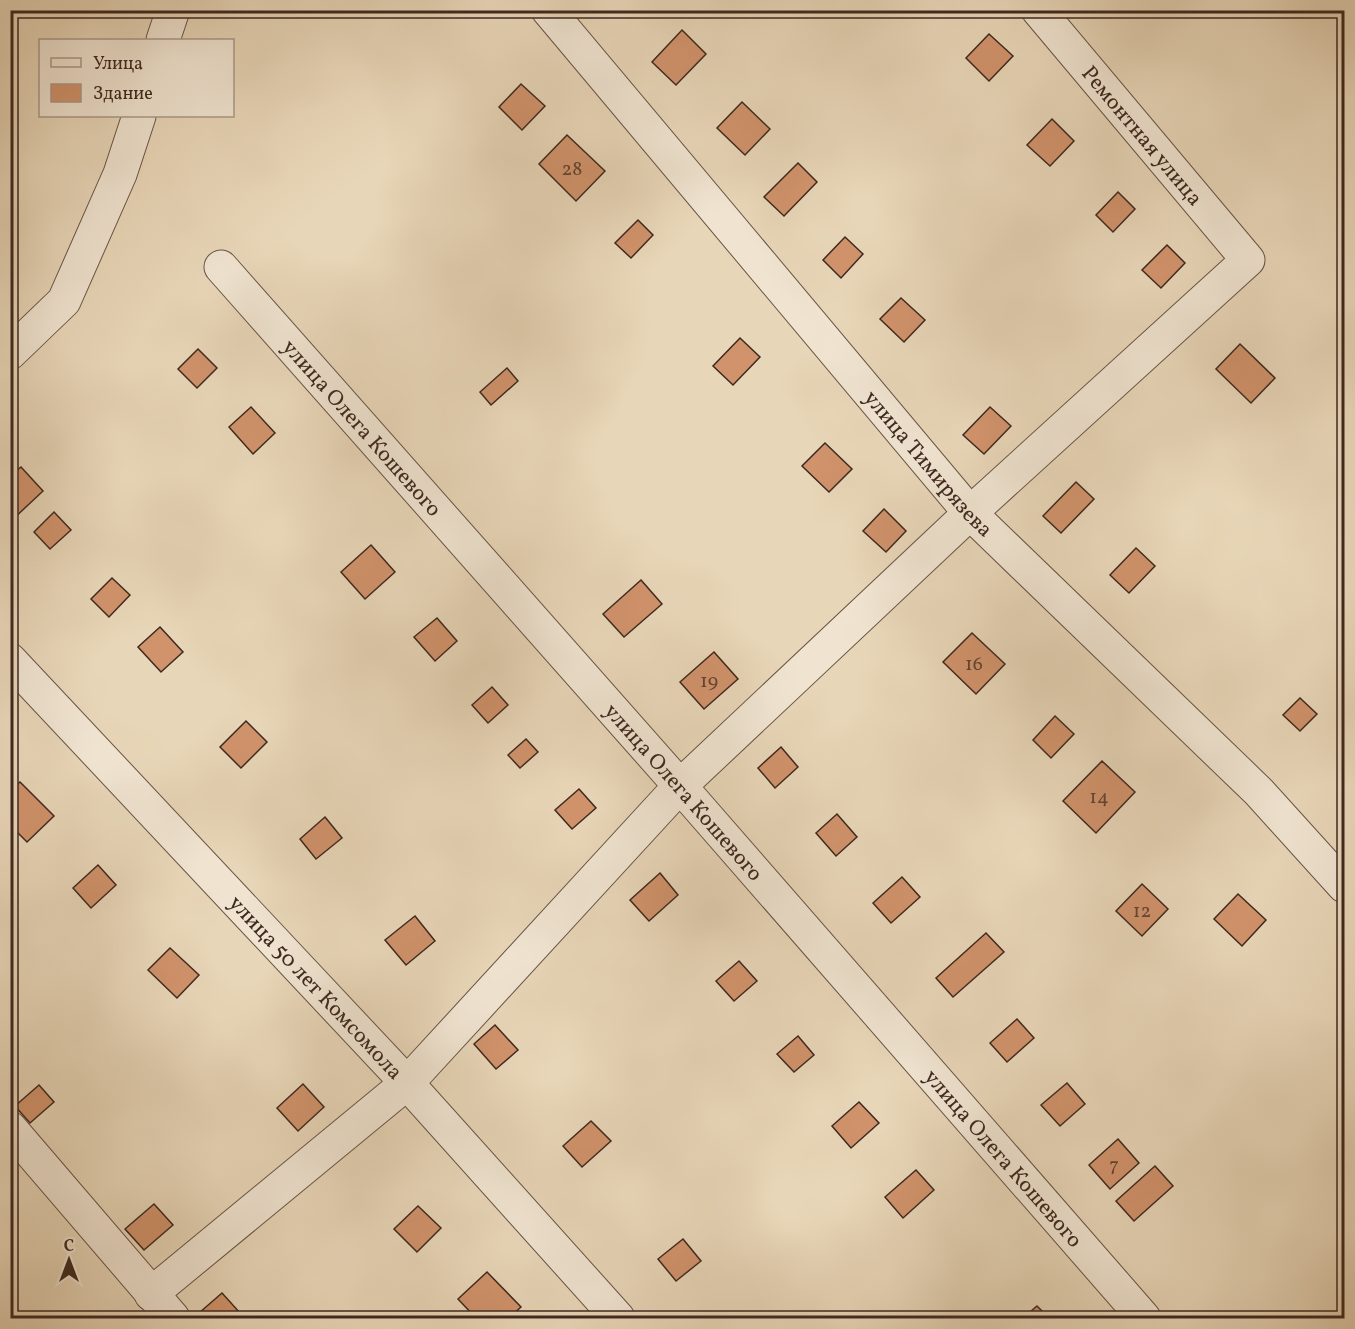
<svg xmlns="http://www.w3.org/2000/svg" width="1355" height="1329" font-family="Vollkorn,serif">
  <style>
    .building { fill: #d1936c; stroke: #3e2920; stroke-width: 1.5 }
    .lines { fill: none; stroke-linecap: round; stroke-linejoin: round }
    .minor-casing { stroke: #685446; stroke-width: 35 }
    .minor { stroke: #f0e4d1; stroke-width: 33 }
    .labels { text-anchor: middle; stroke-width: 5; stroke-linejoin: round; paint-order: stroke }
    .number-label { font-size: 20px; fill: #634433 }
    .street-label { font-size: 22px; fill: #3e2920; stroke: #f0e4d1 }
  </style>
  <rect width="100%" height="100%" fill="#e8d6b8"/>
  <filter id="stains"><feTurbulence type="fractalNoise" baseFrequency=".00333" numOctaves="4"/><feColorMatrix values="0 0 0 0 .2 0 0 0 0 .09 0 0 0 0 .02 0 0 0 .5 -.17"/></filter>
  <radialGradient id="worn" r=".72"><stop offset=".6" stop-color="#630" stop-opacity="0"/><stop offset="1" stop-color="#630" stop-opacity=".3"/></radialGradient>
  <g class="building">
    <path d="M915 10H929L922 17Z"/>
    <path d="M682 30 706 54 676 85 652 62Z"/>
    <path d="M989 34 1013 56 989 81 966 58Z"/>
    <path d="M521 84 545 106 522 130 499 107Z"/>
    <path d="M742 102 770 129 745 155 717 128Z"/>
    <path d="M1052 119 1074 141 1050 166 1027 145Z"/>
    <path d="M567 135 605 171 576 201 539 164Z"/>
    <path d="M798 163 817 182 784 216 764 197Z"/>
    <path d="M1118 192 1135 209 1113 232 1096 215Z"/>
    <path d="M638 220 653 235 631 258 615 243Z"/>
    <path d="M845 237 863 254 841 278 823 260Z"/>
    <path d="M1167 245 1185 263 1161 288 1142 270Z"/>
    <path d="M901 298 925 320 904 342 880 319Z"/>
    <path d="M740 338 760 357 733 385 713 366Z"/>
    <path d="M1240 344 1275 378 1251 403 1216 369Z"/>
    <path d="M198 349 217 368 197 388 178 369Z"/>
    <path d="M507 368 518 381 491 405 480 392Z"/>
    <path d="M251 407 275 433 253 454 229 427Z"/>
    <path d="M990 407 1011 426 984 454 963 435Z"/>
    <path d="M825 443 852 469 829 492 802 466Z"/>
    <path d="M21 467 43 491 11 521 10 476Z"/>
    <path d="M1076 482 1094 499 1061 533 1043 516Z"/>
    <path d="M884 509 906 531 886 552 863 531Z"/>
    <path d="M54 512 71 530 50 549 34 532Z"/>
    <path d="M371 545 395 572 365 599 341 572Z"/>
    <path d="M1136 548 1155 566 1129 593 1110 575Z"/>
    <path d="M112 578 130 595 109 617 91 599Z"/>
    <path d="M641 580 662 604 624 637 603 614Z"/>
    <path d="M437 618 457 641 435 661 414 637Z"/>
    <path d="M160 627 183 652 161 672 138 647Z"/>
    <path d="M972 633 1005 664 976 694 943 662Z"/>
    <path d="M714 652 738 679 704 709 680 682Z"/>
    <path d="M492 687 508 705 488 723 472 705Z"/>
    <path d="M1300 698 1317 714 1300 731 1283 715Z"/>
    <path d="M1055 716 1074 734 1051 758 1033 740Z"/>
    <path d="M246 721 267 742 241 768 220 747Z"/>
    <path d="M526 739 538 752 520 768 508 755Z"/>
    <path d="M781 747 798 767 775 788 758 768Z"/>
    <path d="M1102 761 1135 792 1096 833 1063 801Z"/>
    <path d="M20 782 54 816 27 842 10 825V791Z"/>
    <path d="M579 789 596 808 572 829 555 810Z"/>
    <path d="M837 814 857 837 836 856 816 833Z"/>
    <path d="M325 817 342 838 316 859 300 839Z"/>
    <path d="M98 865 116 885 91 908 73 888Z"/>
    <path d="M660 873 678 895 649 921 630 900Z"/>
    <path d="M902 877 920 897 891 923 873 903Z"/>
    <path d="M1142 884 1168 909 1142 936 1116 911Z"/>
    <path d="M1238 894 1266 920 1242 946 1214 919Z"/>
    <path d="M415 916 435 941 406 965 385 940Z"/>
    <path d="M986 933 1004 952 953 997 936 978Z"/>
    <path d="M170 948 199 975 177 998 148 970Z"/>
    <path d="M739 961 757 981 734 1001 716 981Z"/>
    <path d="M1017 1019 1034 1038 1007 1062 990 1043Z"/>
    <path d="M495 1025 518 1050 496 1069 474 1044Z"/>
    <path d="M798 1036 814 1055 794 1072 777 1054Z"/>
    <path d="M1067 1083 1085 1104 1060 1126 1041 1105Z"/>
    <path d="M303 1084 324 1107 298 1131 277 1108Z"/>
    <path d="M39 1085 54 1102 30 1123 15 1106Z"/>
    <path d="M859 1102 879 1123 851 1148 832 1126Z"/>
    <path d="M591 1121 611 1141 582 1167 563 1146Z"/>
    <path d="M1118 1139 1139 1163 1110 1189 1089 1165Z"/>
    <path d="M1155 1166 1173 1186 1134 1221 1116 1201Z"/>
    <path d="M916 1170 934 1190 903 1218 885 1197Z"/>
    <path d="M154 1204 173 1225 144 1250 125 1229Z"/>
    <path d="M418 1206 441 1228 417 1252 394 1229Z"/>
    <path d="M683 1239 701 1261 676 1281 658 1259Z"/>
    <path d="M487 1272 521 1307 509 1318H476L458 1299Z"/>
    <path d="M222 1293 241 1314 235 1318H204L199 1313Z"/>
    <path d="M1037 1306 1049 1318H1023Z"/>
  </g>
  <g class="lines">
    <defs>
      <g id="minor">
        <path id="s1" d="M548 10 970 513 1259 792 1344 886"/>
        <path d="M163 40 173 10"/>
        <path id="s2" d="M221 267 680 786 1144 1318"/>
        <path d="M10 353 64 301 120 174 139 116"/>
        <path id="s3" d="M10 660 407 1083 618 1318"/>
        <path d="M10 1128 173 1318"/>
        <path d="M151 1294 407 1083 680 786 970 513 1248 260 1038 10"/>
      </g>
    </defs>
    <use href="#minor" class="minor-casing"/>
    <use href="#minor" class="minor"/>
  </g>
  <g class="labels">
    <g class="number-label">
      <text x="572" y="175">28</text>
      <text x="974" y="670">16</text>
      <text x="709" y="687">19</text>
      <text x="1099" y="803">14</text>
      <text x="1142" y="917">12</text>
      <text x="1114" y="1171">7</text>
    </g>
    <g class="street-label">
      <text transform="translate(1143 135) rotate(50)" y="8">Ремонтная улица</text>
      <text dy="8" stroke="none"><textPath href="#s2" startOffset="214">улица Олега Кошевого</textPath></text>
      <text dy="8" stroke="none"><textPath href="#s1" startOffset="592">улица Тимирязева</textPath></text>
      <text dy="8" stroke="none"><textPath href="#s2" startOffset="700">улица Олега Кошевого</textPath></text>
      <text dy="8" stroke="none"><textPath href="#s3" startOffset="448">улица 50 лет Комсомола</textPath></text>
      <text dy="8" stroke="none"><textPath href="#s2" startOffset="1186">улица Олега Кошевого</textPath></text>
    </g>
  </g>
  <rect width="1355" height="1329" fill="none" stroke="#e8d6b8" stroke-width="36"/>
  <rect x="12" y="12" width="1331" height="1305" fill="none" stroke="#3e2920" stroke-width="3"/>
  <rect x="18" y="18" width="1319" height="1293" fill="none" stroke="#3e2920" stroke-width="1.5"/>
  <rect x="39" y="39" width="195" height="78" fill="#f0e4d1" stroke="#a9998a" stroke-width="1.5"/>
  <rect x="51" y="58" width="30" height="9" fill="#f0e4d1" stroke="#a9998a" stroke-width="1.5"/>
  <text x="93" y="69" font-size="18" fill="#3e2920">Улица</text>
  <rect x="51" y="84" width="30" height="18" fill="#d1936c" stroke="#a9998a" stroke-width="1.5"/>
  <text x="93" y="99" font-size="18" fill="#3e2920">Здание</text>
  <g transform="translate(69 1260)" stroke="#f0e4d1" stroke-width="4.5" paint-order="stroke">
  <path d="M0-4.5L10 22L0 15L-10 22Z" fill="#3e2920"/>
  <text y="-9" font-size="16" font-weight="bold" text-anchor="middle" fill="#3e2920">С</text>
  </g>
  <rect width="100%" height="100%" filter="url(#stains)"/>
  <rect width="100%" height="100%" fill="url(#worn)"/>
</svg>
